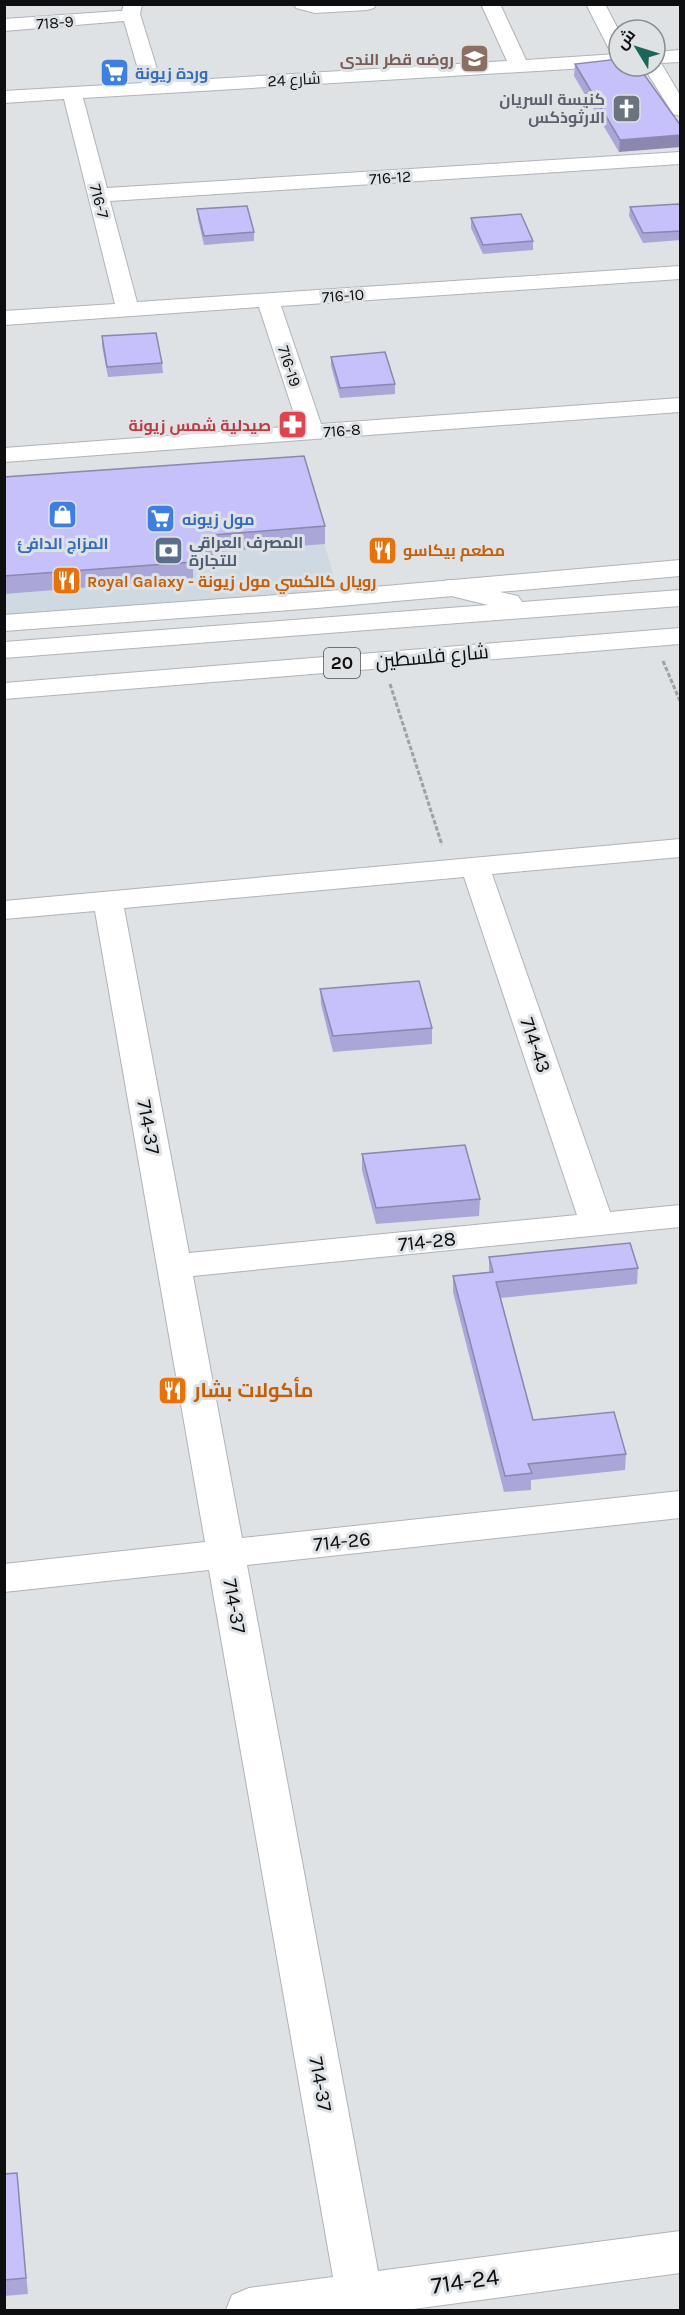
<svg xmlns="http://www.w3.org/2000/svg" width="685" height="2315" font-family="Karla,Cairo,sans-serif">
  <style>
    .built { fill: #cfd9e2 }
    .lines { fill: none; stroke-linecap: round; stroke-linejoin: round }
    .minor-casing { stroke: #b0b3b7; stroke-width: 2 }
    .tertiary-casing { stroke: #b0b3b7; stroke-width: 2 }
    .primary-casing { stroke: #b0b3b7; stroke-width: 2 }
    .path { stroke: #9ea2a4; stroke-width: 3; stroke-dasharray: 4.5 2; stroke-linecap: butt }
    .minor { fill: #fff; fill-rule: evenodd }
    .tertiary { fill: #fff; fill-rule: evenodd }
    .primary { fill: #fff; fill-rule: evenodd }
    .wall { fill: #aaa6d7 }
    .shaded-wall { fill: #8b87af }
    .building { fill: #c6c1fa; stroke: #8b87af; stroke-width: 1.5 }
    .labels { text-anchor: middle; stroke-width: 6; stroke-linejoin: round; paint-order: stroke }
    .far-street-label { font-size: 16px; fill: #0d0e0f; stroke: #dee2e5 }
    .far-education-label { font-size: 16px; font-weight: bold; fill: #785e54; stroke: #dee2e5; text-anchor: end }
    .far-shop-label { font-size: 16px; font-weight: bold; fill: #366cbe; stroke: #dee2e5; text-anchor: start }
    .far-worship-label { font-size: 16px; font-weight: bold; fill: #5b616d; stroke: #dee2e5; text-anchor: end }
    .far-health-label { font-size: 16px; font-weight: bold; fill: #be3a42; stroke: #dee2e5; text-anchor: end }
    .far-service-label { font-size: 16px; font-weight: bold; fill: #4e5e75; stroke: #dee2e5; text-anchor: start }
    .far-food-label { font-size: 16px; font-weight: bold; fill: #c56008; stroke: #dee2e5; text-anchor: start }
    .shield { fill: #dee2e5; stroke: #4c4e4f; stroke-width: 1.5 }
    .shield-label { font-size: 18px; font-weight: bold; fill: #0d0e0f }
    .street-label { font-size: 20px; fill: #0d0e0f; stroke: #dee2e5 }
    .food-label { font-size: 20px; font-weight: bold; fill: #c56008; stroke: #dee2e5; text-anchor: start }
    .near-street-label { font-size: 24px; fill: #0d0e0f; stroke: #dee2e5 }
  </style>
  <rect width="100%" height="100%" fill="#dee2e5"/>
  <path class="built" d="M304 473 338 591 5 615V495Z"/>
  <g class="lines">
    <defs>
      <g id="minor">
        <path d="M124 4H142L140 14 161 82 507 61 481 4H500L526 60 617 54 609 49 586 4H605L619 31V66L83 98 107 188 680 152V164L110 201 137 302 680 266V279L281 306 321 424 680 398V412L4 462V448L298 426 259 307 4 325V311L115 304 64 99 4 103V91L142 83 124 21 4 31V19L119 11H122Z"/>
        <path d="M294 4H376L374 8 367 10 315 13 296 8Z"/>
        <path d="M680 50V62L661 63 680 95V116L673 114 643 66H655V52Z"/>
        <path d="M680 839V857L492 874 610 1212 680 1205V1227L193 1276 242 1538 680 1491V1518L247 1565 378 2271 680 2231V2273L406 2310H226L232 2295 249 2288 333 2277 209 1570 4 1592V1564L205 1542 95 911 4 919V901ZM464 877 577 1215 189 1253 124 908Z"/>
      </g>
      <path id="tertiary" d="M680 560V576L317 608 4 631V615L317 592Z"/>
      <g id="primary">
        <path d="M448 580 518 596 522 602 680 590V606L4 658V642L488 605 439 593 435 588 439 583Z"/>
        <path d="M680 628V644L4 699V683Z"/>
      </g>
    </defs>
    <use href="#minor" class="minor-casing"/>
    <use href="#tertiary" class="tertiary-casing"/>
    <use href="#primary" class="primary-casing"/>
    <g class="path">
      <path d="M663 661 680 701"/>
      <path d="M390 684 442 845"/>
    </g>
    <use href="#minor" class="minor"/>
    <use href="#tertiary" class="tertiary"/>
    <use href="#primary" class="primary"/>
  </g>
  <g class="wall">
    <path d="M575 64 638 66 619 152 574 76Z"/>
    <path d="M630 207H681V240L643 243 629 216Z"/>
    <path d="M197 209 254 232V241L204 245 198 219Z"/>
    <path d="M471 218 533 241V250L483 254 471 228Z"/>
    <path d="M102 336 162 363 163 373 108 377 102 346Z"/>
    <path d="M331 357 395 384V394L340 398 331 366Z"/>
    <path d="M4 477 325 526V544L216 552 217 565 193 567V579L4 594Z"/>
    <path d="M320 989 432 1028V1044L333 1052 321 1004Z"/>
    <path d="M362 1154 480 1199 479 1216 376 1224 362 1170Z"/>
    <path d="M489 1257 638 1268 637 1284 501 1298 533 1420 626 1454 625 1470 531 1480V1490L504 1492 453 1292V1276L489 1272Z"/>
    <path d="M4 2174 18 2189 28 2294 4 2296Z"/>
  </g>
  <path class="shaded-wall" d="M681 135V147L619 152 620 140Z"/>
  <g class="building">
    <path d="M619 59V66H638L681 126V135L620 140 575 64Z"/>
    <path d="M678 204 681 207V231L643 233 630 207Z"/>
    <path d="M247 206 254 232 204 236 197 209Z"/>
    <path d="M521 214 533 241 483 245 471 218Z"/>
    <path d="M156 333 162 363 107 367 102 336Z"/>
    <path d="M385 352 395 384 340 388 331 357Z"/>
    <path d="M304 456 325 526 213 535 216 548 190 550 193 562 4 576V477Z"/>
    <path d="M419 981 432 1028 333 1036 320 989Z"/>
    <path d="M465 1145 480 1199 376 1208 362 1154Z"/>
    <path d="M630 1243 638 1268 496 1282 533 1420 614 1412 626 1454 528 1464 532 1473 505 1476 453 1276 493 1272 489 1257Z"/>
    <path d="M17 2173 26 2278 4 2280V2174Z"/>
  </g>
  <defs>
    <symbol id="school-square" viewBox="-11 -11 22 22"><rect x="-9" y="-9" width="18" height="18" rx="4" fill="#8d6e63" stroke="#dee2e5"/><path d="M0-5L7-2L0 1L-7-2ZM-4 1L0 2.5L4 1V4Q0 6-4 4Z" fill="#fff"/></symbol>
    <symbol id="supermarket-square" viewBox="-11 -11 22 22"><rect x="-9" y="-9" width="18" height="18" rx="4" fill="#3f7fe0" stroke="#dee2e5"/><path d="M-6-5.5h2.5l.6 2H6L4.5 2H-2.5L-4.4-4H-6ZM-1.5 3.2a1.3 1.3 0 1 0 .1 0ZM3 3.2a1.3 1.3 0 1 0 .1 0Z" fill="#fff"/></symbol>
    <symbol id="church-square" viewBox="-11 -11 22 22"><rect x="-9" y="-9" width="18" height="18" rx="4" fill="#6b7280" stroke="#dee2e5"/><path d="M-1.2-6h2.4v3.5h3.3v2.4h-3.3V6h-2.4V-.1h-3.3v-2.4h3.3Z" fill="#fff"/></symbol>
    <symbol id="pharmacy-square" viewBox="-11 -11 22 22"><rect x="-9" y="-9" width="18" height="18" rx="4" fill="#e0444e" stroke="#dee2e5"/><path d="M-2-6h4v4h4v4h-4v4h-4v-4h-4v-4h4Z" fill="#fff"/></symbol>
    <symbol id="shop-square" viewBox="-11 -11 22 22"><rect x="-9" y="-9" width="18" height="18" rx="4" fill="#3f7fe0" stroke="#dee2e5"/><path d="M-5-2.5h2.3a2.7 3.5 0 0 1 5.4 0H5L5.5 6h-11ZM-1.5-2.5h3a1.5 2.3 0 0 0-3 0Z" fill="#fff"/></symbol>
    <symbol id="restaurant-square" viewBox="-11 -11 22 22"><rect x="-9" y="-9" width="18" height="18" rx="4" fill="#e8710a" stroke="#dee2e5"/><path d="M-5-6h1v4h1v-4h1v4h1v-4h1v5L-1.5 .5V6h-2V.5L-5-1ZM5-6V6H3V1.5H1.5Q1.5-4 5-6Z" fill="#fff"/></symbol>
    <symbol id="bank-square" viewBox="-11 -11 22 22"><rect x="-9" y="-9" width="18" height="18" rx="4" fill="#5c6f8a" stroke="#dee2e5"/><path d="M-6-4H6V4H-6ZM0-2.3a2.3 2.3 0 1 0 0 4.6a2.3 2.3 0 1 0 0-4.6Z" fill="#fff"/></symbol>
  </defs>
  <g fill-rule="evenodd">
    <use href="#school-square" x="458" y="42" width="33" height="33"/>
    <use href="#supermarket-square" x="98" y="56" width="33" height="33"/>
    <use href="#church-square" x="610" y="92" width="33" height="33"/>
    <use href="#pharmacy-square" x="276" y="408" width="33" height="33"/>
    <use href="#shop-square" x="46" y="498" width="33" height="33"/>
    <use href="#supermarket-square" x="144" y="502" width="33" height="33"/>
    <use href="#restaurant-square" x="366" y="534" width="33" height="33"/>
    <use href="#bank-square" x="152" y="534" width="33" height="33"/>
    <use href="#restaurant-square" x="50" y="564" width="33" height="33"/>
    <use href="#restaurant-square" x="156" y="1374" width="33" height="33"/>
  </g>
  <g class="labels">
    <g class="far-street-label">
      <text transform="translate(55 22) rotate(-4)" y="6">718-9</text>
      <text transform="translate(294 79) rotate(-3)" y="6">شارع 24</text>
      <text transform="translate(390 177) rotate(-4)" y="6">716-12</text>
      <text transform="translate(100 201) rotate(75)" y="6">716-7</text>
      <text transform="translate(343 295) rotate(-4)" y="6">716-10</text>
      <text transform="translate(290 366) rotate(72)" y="6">716-19</text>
      <text transform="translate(342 430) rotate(-4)" y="6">716-8</text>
    </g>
    <g class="far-education-label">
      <text x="454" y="65">روضه قطر الندى</text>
    </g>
    <g class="far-shop-label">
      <text x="135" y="79">وردة زيونة</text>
      <text x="182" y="525">مول زيونه</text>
      <text x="63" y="549" text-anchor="middle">المزاج الدافئ</text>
    </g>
    <g class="far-worship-label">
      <text x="605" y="105">كنيسة السريان<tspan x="605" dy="18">الارثوذكس</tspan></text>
    </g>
    <g class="far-health-label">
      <text x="271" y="431">صيدلية شمس زيونة</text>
    </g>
    <g class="far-service-label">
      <text x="189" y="548">المصرف العراقي<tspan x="189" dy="18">للتجارة</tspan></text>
    </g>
    <g class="far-food-label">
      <text x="403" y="556">مطعم بيكاسو</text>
      <text x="87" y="587">Royal Galaxy - رويال كالكسي مول زيونة</text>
    </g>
    <rect class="shield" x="324" y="648" width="36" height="30" rx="4.5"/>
    <g class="shield-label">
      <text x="342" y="669">20</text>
    </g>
    <g class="street-label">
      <text transform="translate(432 656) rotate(-5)" y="7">شارع فلسطين</text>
      <text transform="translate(536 1045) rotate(71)" y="7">714-43</text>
      <text transform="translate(149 1127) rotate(80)" y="7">714-37</text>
      <text transform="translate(427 1241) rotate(-6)" y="7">714-28</text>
      <text transform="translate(342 1541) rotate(-6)" y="7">714-26</text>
      <text transform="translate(235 1606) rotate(80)" y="7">714-37</text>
      <text transform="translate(321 2084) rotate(80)" y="7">714-37</text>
    </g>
    <g class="food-label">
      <text x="194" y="1397">مأكولات بشار</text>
    </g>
    <g class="near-street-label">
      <text transform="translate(465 2281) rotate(-8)" y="8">714-24</text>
    </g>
  </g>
  <rect width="685" height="2315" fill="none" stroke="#0d0e0f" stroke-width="12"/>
  <g transform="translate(637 48) rotate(308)"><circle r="28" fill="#dee2e5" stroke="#8a8d8f" stroke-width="1.5"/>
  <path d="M0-4.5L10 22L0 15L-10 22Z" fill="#1d6559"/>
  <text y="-9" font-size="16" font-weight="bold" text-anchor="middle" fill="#0d0e0f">ش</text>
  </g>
</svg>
